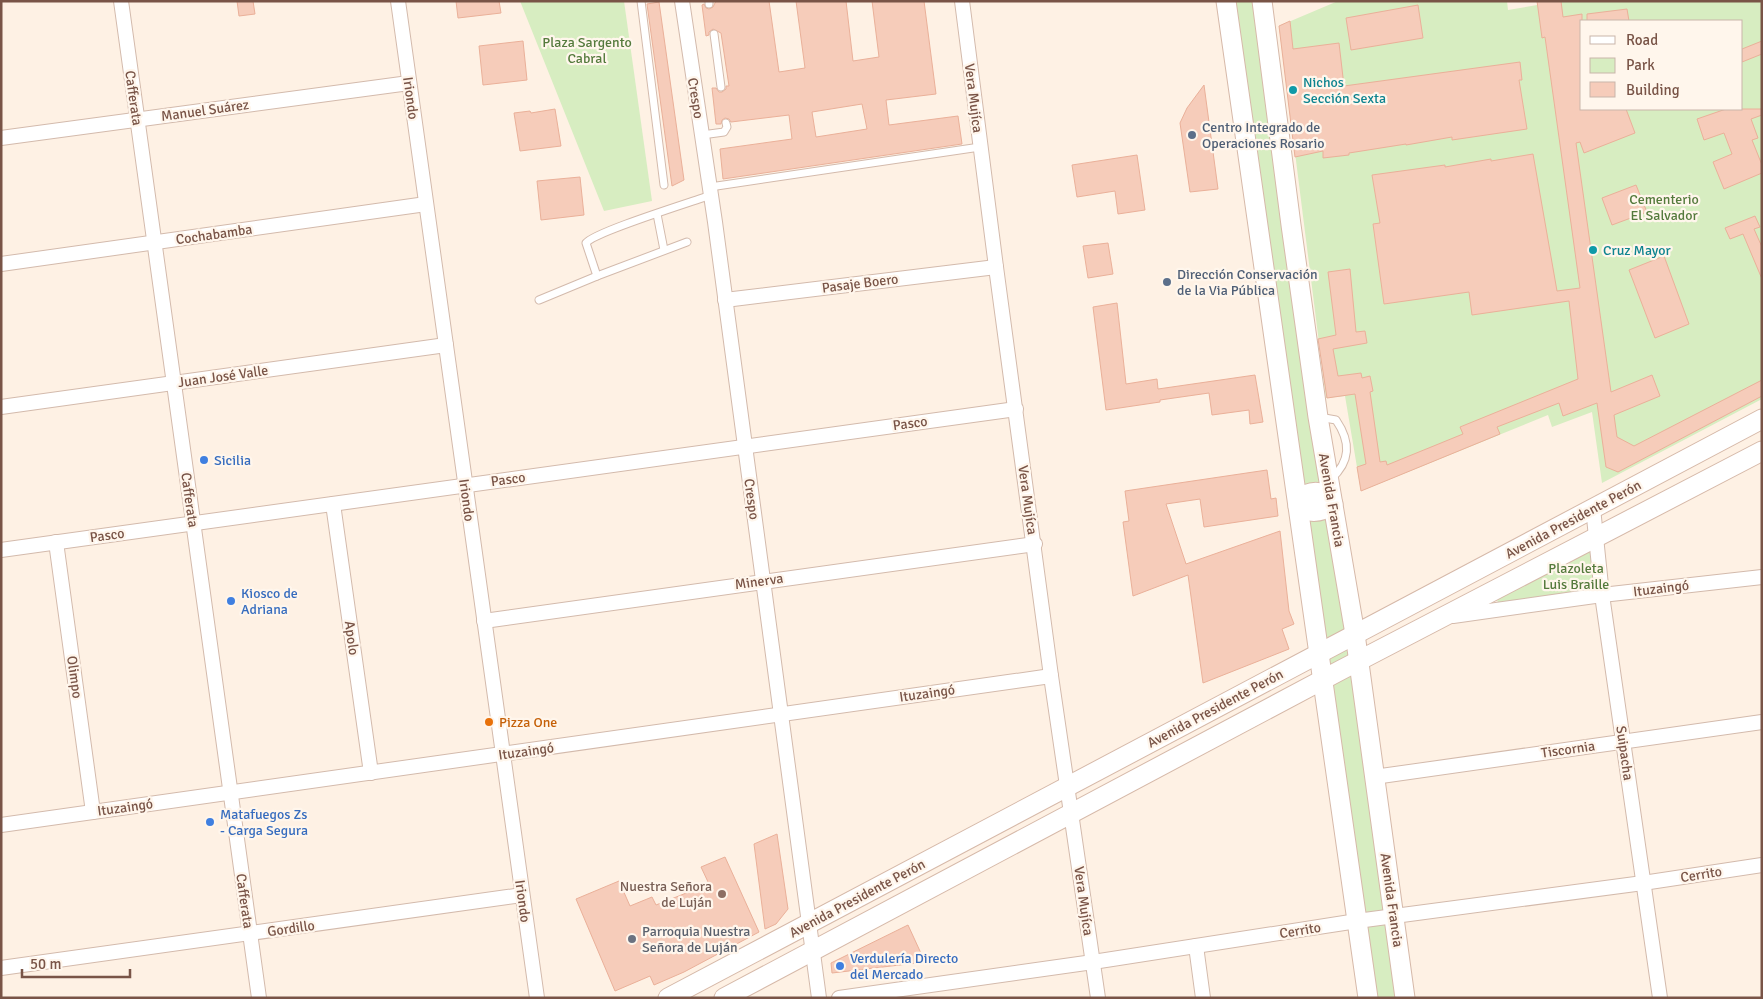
<svg xmlns="http://www.w3.org/2000/svg" width="1763" height="999" font-family="Signika,sans-serif">
  <style>
    .green { fill: #d7edc1; fill-rule: evenodd }
    .building { fill: #f6ccba; stroke: #eab099; fill-rule: evenodd }
    .lines { fill: none; stroke-linecap: round; stroke-linejoin: round }
    .service-casing { stroke: #d3baac; stroke-width: 9 }
    .minor-casing { stroke: #d3baac; stroke-width: 16 }
    .secondary-casing { stroke: #d6b9a9; stroke-width: 21 }
    .service { stroke: #fff; stroke-width: 7 }
    .minor { stroke: #fff; stroke-width: 14 }
    .secondary { stroke: #fff; stroke-width: 19 }
    .culture-dot { fill: #0f9aa8; stroke: #fff6ec; stroke-width: 2 }
    .service-dot { fill: #5c6f8a; stroke: #fff6ec; stroke-width: 2 }
    .shop-dot { fill: #3f7fe0; stroke: #fff6ec; stroke-width: 2 }
    .food-dot { fill: #e8710a; stroke: #fff6ec; stroke-width: 2 }
    .education-dot { fill: #8d6e63; stroke: #fff6ec; stroke-width: 2 }
    .worship-dot { fill: #6b7280; stroke: #fff6ec; stroke-width: 2 }
    .labels { text-anchor: middle; stroke-width: 4.5; stroke-linejoin: round; paint-order: stroke }
    .park-label { font-size: 14px; fill: #547a3c; stroke: #fff6ec }
    .culture-label { font-size: 14px; fill: #0d838f; stroke: #fff6ec; text-anchor: start }
    .street-label { font-size: 14px; fill: #795447; stroke: #fff6ec }
    .service-label { font-size: 14px; fill: #4e5e75; stroke: #fff6ec; text-anchor: start }
    .shop-label { font-size: 14px; fill: #366cbe; stroke: #fff6ec; text-anchor: start }
    .food-label { font-size: 14px; fill: #c56008; stroke: #fff6ec; text-anchor: start }
    .education-label { font-size: 14px; fill: #785e54; stroke: #fff6ec; text-anchor: end }
    .worship-label { font-size: 14px; fill: #5b616d; stroke: #fff6ec; text-anchor: start }
  </style>
  <rect width="100%" height="100%" fill="#fef1e4"/>
  <g class="green">
    <path d="M520 1H624L652 201 604 211Z"/>
    <path d="M1226 1H1262L1405 998H1368Z"/>
    <path d="M1338 1H1507L1508 10 1537 5V1H1762V399L1602 483 1592 412 1552 427 1548 415 1361 491 1345 396 1326 398 1279 26ZM1582 21H1742V109H1582Z"/>
    <path d="M1589 551 1592 553 1596 587 1593 590 1498 603 1497 599 1500 595Z"/>
  </g>
  <g class="building">
    <path d="M237 1H253L255 14 239 16Z"/>
    <path d="M456 1H499L501 13 458 18Z"/>
    <path d="M716 1H769L779 72 805 68 796 1H846L853 61 879 57 872 1H924L936 94 886 100 889 125 958 116 962 144 723 179 720 149 792 139 789 115 731 122 729 119 725 118 722 120 721 124H716L712 88H716L719 92H722L726 89V86H729L721 33 713 29 709 32V35L706 36 702 5 704 4 706 8 709 9 713 7ZM862 104 867 129 816 137 812 112Z"/>
    <path d="M1537 1H1561L1563 17 1582 14V109H1626L1635 133 1584 153 1580 142 1576 143 1611 392 1652 375 1660 396 1614 415 1617 437 1634 446 1762 380V396L1618 472 1606 467 1597 403 1563 416 1559 403 1497 427 1500 434 1361 491 1357 467 1366 464 1355 394 1327 398 1318 339 1336 335 1328 272 1350 269 1356 332 1365 331 1367 343 1333 349 1338 376 1361 373 1362 378 1370 376 1373 391 1370 392 1380 462 1386 461 1387 465 1463 434 1460 427 1578 379 1569 301 1472 315 1469 292 1384 304 1373 224 1380 223 1372 175 1445 165V167L1491 159V161L1533 154 1557 291 1580 288 1545 37 1542 38Z"/>
    <path d="M659 2 684 180 672 186 647 4Z"/>
    <path d="M1418 5 1423 38 1351 50 1346 18Z"/>
    <path d="M1627 9 1629 21H1587V14Z"/>
    <path d="M1290 21 1293 49 1339 43 1344 86 1520 62 1522 80H1519L1527 129 1452 140V137L1406 145V144L1349 153V155L1323 158V151L1295 157 1279 26Z"/>
    <path d="M523 41 527 80 483 85 479 46Z"/>
    <path d="M1762 41V54L1742 62V49Z"/>
    <path d="M1204 85 1218 189 1190 192 1180 123 1187 108Z"/>
    <path d="M555 109 561 146 520 151 514 113 530 111 531 113Z"/>
    <path d="M1726 109H1762V115L1751 119 1758 138 1752 140 1762 165V173L1724 189 1713 162 1732 154 1724 133 1704 140 1697 119Z"/>
    <path d="M1137 155 1145 210 1118 214 1115 191 1077 197 1072 165Z"/>
    <path d="M580 177 584 215 541 220 537 181Z"/>
    <path d="M1636 185 1647 212 1612 225 1602 198Z"/>
    <path d="M1755 216 1760 227 1754 229 1762 247V279L1743 234 1730 239 1725 228Z"/>
    <path d="M1108 243 1113 274 1088 278 1083 246Z"/>
    <path d="M1664 256 1689 324 1655 338 1629 270Z"/>
    <path d="M1117 303 1126 384 1157 379 1158 389 1255 375 1263 422 1250 424 1249 410 1212 415 1209 393 1160 400V402L1106 410 1093 307Z"/>
    <path d="M1267 470 1271 499 1276 498 1278 516 1204 527 1200 499 1166 504 1186 564 1280 531 1289 611 1294 624 1282 629 1289 649 1203 683 1188 575 1133 596 1123 522 1129 521 1125 491Z"/>
    <path d="M777 834 788 909 776 924 765 929 754 844Z"/>
    <path d="M725 857 759 932 684 972 654 985 650 976 615 991 576 899 619 881 630 906 652 897 656 905 709 884 701 867Z"/>
    <path d="M908 925 925 962 832 973 831 963Z"/>
  </g>
  <g class="lines">
    <defs>
      <g id="service">
        <path d="M641 1 664 185"/>
        <path d="M709 1V4"/>
        <path d="M714 34 721 87"/>
        <path d="M702 135 724 132 727 127 726 123"/>
        <path d="M710 187 980 147"/>
        <path d="M657 214 664 250"/>
        <path d="M687 242 597 276 586 243C594 232 692 202 711 195"/>
        <path d="M539 300 597 276"/>
        <path d="M1319 417 1336 420C1351 442 1351 461 1331 479"/>
      </g>
      <g id="minor">
        <path d="M121 1 259 998"/>
        <path d="M398 1 537 998"/>
        <path d="M682 1 715 222 819 998"/>
        <path d="M962 1 996 267 1051 676 1098 998"/>
        <path d="M1 138 409 83"/>
        <path d="M1 264 426 204"/>
        <path d="M725 300 996 267"/>
        <path d="M1 407 446 345"/>
        <path d="M333 504 371 773"/>
        <path d="M1593 508 1602 595 1660 998"/>
        <path d="M56 542 93 812"/>
        <path d="M1 550 1016 409"/>
        <path d="M1453 616 1602 595 1762 577"/>
        <path d="M484 621 1035 544"/>
        <path d="M1374 777 1762 722"/>
        <path d="M1 825 1051 676"/>
        <path d="M1196 946 1203 998"/>
        <path d="M1 968 522 895"/>
        <path d="M839 998 1093 962 1357 921 1643 883 1762 865"/>
      </g>
      <g id="secondary">
        <path d="M1226 1 1368 998"/>
        <path d="M1262 1 1291 225 1318 417 1355 634 1405 998"/>
        <path d="M1298 500C1308 491 1319 490 1331 497"/>
        <path d="M1298 506C1310 514 1321 513 1333 504"/>
        <path d="M668 998 1762 419"/>
        <path d="M724 998 1341 670 1762 451"/>
      </g>
    </defs>
    <use href="#service" class="service-casing"/>
    <use href="#minor" class="minor-casing"/>
    <use href="#secondary" class="secondary-casing"/>
    <use href="#service" class="service"/>
    <use href="#minor" class="minor"/>
    <use href="#secondary" class="secondary"/>
  </g>
  <g class="culture-dot">
    <circle cx="1293" cy="90" r="5"/>
    <circle cx="1593" cy="250" r="5"/>
  </g>
  <g class="service-dot">
    <circle cx="1192" cy="135" r="5"/>
    <circle cx="1167" cy="282" r="5"/>
  </g>
  <g class="shop-dot">
    <circle cx="204" cy="460" r="5"/>
    <circle cx="231" cy="601" r="5"/>
    <circle cx="210" cy="822" r="5"/>
    <circle cx="840" cy="966" r="5"/>
  </g>
  <circle class="food-dot" cx="489" cy="722" r="5"/>
  <circle class="education-dot" cx="722" cy="894" r="5"/>
  <circle class="worship-dot" cx="632" cy="939" r="5"/>
  <g class="labels">
    <g class="park-label">
      <text x="587" y="47">Plaza Sargento<tspan x="587" dy="16">Cabral</tspan></text>
      <text x="1664" y="204">Cementerio<tspan x="1664" dy="16">El Salvador</tspan></text>
      <text x="1576" y="573">Plazoleta<tspan x="1576" dy="16">Luis Braille</tspan></text>
    </g>
    <g class="culture-label">
      <text x="1303" y="87">Nichos<tspan x="1303" dy="16">Sección Sexta</tspan></text>
      <text x="1603" y="255">Cruz Mayor</text>
    </g>
    <g class="street-label">
      <text transform="translate(134 98) rotate(82)" y="5">Cafferata</text>
      <text transform="translate(411 98) rotate(82)" y="5">Iriondo</text>
      <text transform="translate(696 98) rotate(81)" y="5">Crespo</text>
      <text transform="translate(974 98) rotate(83)" y="5">Vera Mujíca</text>
      <text transform="translate(205 110) rotate(-8)" y="5">Manuel Suárez</text>
      <text transform="translate(214 234) rotate(-8)" y="5">Cochabamba</text>
      <text transform="translate(860 283) rotate(-7)" y="5">Pasaje Boero</text>
      <text transform="translate(223 376) rotate(-8)" y="5">Juan José Valle</text>
      <text transform="translate(910 423) rotate(-8)" y="5">Pasco</text>
      <text transform="translate(508 479) rotate(-8)" y="5">Pasco</text>
      <text transform="translate(752 499) rotate(82)" y="5">Crespo</text>
      <text transform="translate(190 500) rotate(82)" y="5">Cafferata</text>
      <text transform="translate(467 500) rotate(82)" y="5">Iriondo</text>
      <text transform="translate(1028 500) rotate(82)" y="5">Vera Mujíca</text>
      <text transform="translate(1332 500) rotate(80)" y="5">Avenida Francia</text>
      <text transform="translate(1573 519) rotate(-28)" y="5">Avenida Presidente Perón</text>
      <text transform="translate(107 535) rotate(-8)" y="5">Pasco</text>
      <text transform="translate(759 581) rotate(-8)" y="5">Minerva</text>
      <text transform="translate(1661 588) rotate(-7)" y="5">Ituzaingó</text>
      <text transform="translate(352 638) rotate(82)" y="5">Apolo</text>
      <text transform="translate(75 677) rotate(82)" y="5">Olimpo</text>
      <text transform="translate(927 693) rotate(-8)" y="5">Ituzaingó</text>
      <text transform="translate(1215 708) rotate(-28)" y="5">Avenida Presidente Perón</text>
      <text transform="translate(1568 749) rotate(-8)" y="5">Tiscornia</text>
      <text transform="translate(526 751) rotate(-8)" y="5">Ituzaingó</text>
      <text transform="translate(1625 753) rotate(82)" y="5">Suipacha</text>
      <text transform="translate(125 807) rotate(-8)" y="5">Ituzaingó</text>
      <text transform="translate(1701 874) rotate(-9)" y="5">Cerrito</text>
      <text transform="translate(857 898) rotate(-28)" y="5">Avenida Presidente Perón</text>
      <text transform="translate(1392 900) rotate(82)" y="5">Avenida Francia</text>
      <text transform="translate(245 901) rotate(82)" y="5">Cafferata</text>
      <text transform="translate(523 901) rotate(82)" y="5">Iriondo</text>
      <text transform="translate(1084 901) rotate(82)" y="5">Vera Mujíca</text>
      <text transform="translate(291 928) rotate(-8)" y="5">Gordillo</text>
      <text transform="translate(1300 930) rotate(-9)" y="5">Cerrito</text>
    </g>
    <g class="service-label">
      <text x="1202" y="132">Centro Integrado de<tspan x="1202" dy="16">Operaciones Rosario</tspan></text>
      <text x="1177" y="279">Dirección Conservación<tspan x="1177" dy="16">de la Via Pública</tspan></text>
    </g>
    <g class="shop-label">
      <text x="214" y="465">Sicilia</text>
      <text x="241" y="598">Kiosco de<tspan x="241" dy="16">Adriana</tspan></text>
      <text x="220" y="819">Matafuegos Zs<tspan x="220" dy="16">- Carga Segura</tspan></text>
      <text x="850" y="963">Verdulería Directo<tspan x="850" dy="16">del Mercado</tspan></text>
    </g>
    <g class="food-label">
      <text x="499" y="727">Pizza One</text>
    </g>
    <g class="education-label">
      <text x="712" y="891">Nuestra Señora<tspan x="712" dy="16">de Luján</tspan></text>
    </g>
    <g class="worship-label">
      <text x="642" y="936">Parroquia Nuestra<tspan x="642" dy="16">Señora de Luján</tspan></text>
    </g>
  </g>
  <rect width="1763" height="999" fill="none" stroke="#795447" stroke-width="5"/>
  <rect x="1580" y="20" width="162" height="90" fill="#fff6ec" stroke="#c9b5aa"/>
  <rect x="1590" y="36" width="25" height="8" fill="#ffffff" stroke="#c9b5aa"/>
  <text x="1626" y="45" font-size="15" fill="#795447">Road</text>
  <rect x="1590" y="58" width="25" height="15" fill="#d7edc1" stroke="#c9b5aa"/>
  <text x="1626" y="70" font-size="15" fill="#795447">Park</text>
  <rect x="1590" y="82" width="25" height="15" fill="#f6ccba" stroke="#c9b5aa"/>
  <text x="1626" y="95" font-size="15" fill="#795447">Building</text>
  <path d="M22 969v8h108v-8" fill="none" stroke="#795447" stroke-width="2.5"/>
  <text x="30" y="969" font-size="15" fill="#795447" stroke="#fff6ec" stroke-width="4" paint-order="stroke">50 m</text>
</svg>
